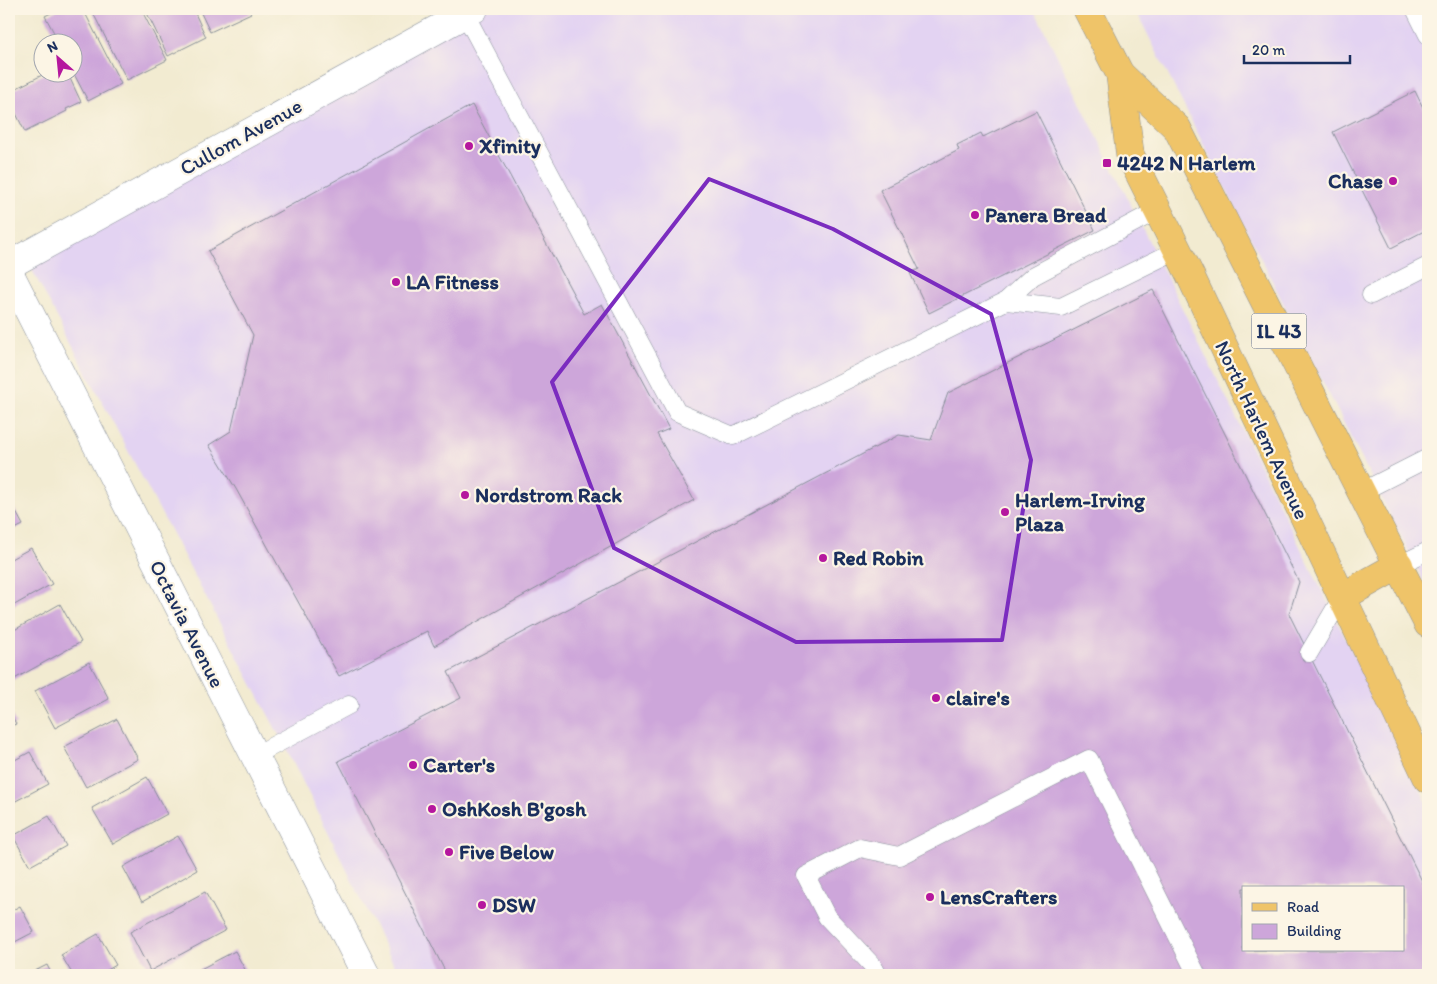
<svg xmlns="http://www.w3.org/2000/svg" width="1437" height="984" font-family="Itim,sans-serif">
  <style>
    .built { fill: #e3d3f2; fill-rule: evenodd }
    .building { fill: #cda6da; fill-rule: evenodd }
    .lines { fill: none; stroke-linecap: round; stroke-linejoin: round }
    .lane-casing { stroke: #868d98; stroke-width: 19 }
    .street-casing { stroke: #868d98; stroke-width: 29 }
    .primary-casing { stroke: #868d98; stroke-width: 29 }
    .lane { stroke: #fff; stroke-width: 18 }
    .street { stroke: #fff; stroke-width: 28 }
    .primary { stroke: #efc469; stroke-width: 28 }
    .marked { fill: none; stroke: #7b2cbf; stroke-width: 4; stroke-linejoin: round }
    .poi-dot { fill: #b5179e; stroke: #fcf5e5; stroke-width: 2 }
    .labels { text-anchor: middle; stroke-width: 4.5; stroke-linejoin: round; paint-order: stroke }
    .shield { fill: #fcf5e5; stroke: #5e6a86; stroke-width: 1 }
    .shield-label { font-size: 20px; font-weight: bold; fill: #1b2f5e }
    .street-label { font-size: 21px; fill: #1b2f5e; stroke: #fcf5e5 }
    .poi-label { font-size: 21px; font-weight: bold; fill: #1b2f5e; stroke: #fcf5e5; text-anchor: start }
  </style>
  <rect width="100%" height="100%" fill="#fcf5e5"/>
  <filter id="ink" filterUnits="userSpaceOnUse"><feTurbulence type="fractalNoise" baseFrequency=".02" numOctaves="2"/><feDisplacementMap in="SourceGraphic" scale="10" xChannelSelector="R" yChannelSelector="G"/><feConvolveMatrix kernelMatrix="1 2 1 2 8 2 1 2 1" color-interpolation-filters="sRGB"/></filter>
  <filter id="wash" filterUnits="userSpaceOnUse"><feTurbulence type="fractalNoise" baseFrequency=".0096" numOctaves="4" result="noise"/><feDisplacementMap in="SourceGraphic" scale="20" xChannelSelector="R" yChannelSelector="G"/><feGaussianBlur stdDeviation="1.12" result="paint"/><feColorMatrix in="noise" values="0 0 0 0 0 0 0 0 0 0 0 0 0 0 0 0 0 1.4 0 .05"/><feComposite in="paint" operator="in"/></filter>
  <g filter="url(#wash)">
    <rect width="100%" height="100%" fill="#f2ebd1"/>
    <g class="built">
      <path d="M460 9H1034L1428 805V975H399L288 752 22 251ZM1243 888H1403V950H1243Z"/>
      <path d="M1135 9H1428V590Z"/>
    </g>
    <g id="blocks">
      <g class="building">
        <path d="M59 9H83L121 84 88 101 72 70V42H59L45 16Z"/>
        <path d="M91 9H141L167 60 127 80Z"/>
        <path d="M145 9H193L206 37 168 56Z"/>
        <path d="M199 9H249L251 13 210 32Z"/>
        <path d="M48 72 49 75 55 72H67L81 102 66 109 67 111 25 132 9 99V92Z"/>
        <path d="M1415 91 1428 118V229L1391 248 1333 132Z"/>
        <path d="M472 105 584 314 602 304 669 429 657 434 694 500 434 646 427 631 339 676 236 489 209 445 231 431 253 335 208 251Z"/>
        <path d="M1036 111 1095 230 929 313 910 273 919 269 880 190 959 150 957 145 981 133 983 137Z"/>
        <path d="M1153 290 1299 582 1289 614 1428 893V975H447L338 761 461 698 448 672 899 435 931 440 948 393ZM1243 888H1403V950H1243Z"/>
        <path d="M9 499 23 525 9 532Z"/>
        <path d="M31 548 52 584 9 608V560Z"/>
        <path d="M60 604 81 642 9 682V633Z"/>
        <path d="M89 662 109 699 55 728 35 691Z"/>
        <path d="M9 710 16 724 9 727Z"/>
        <path d="M117 719 138 759 86 787 64 747Z"/>
        <path d="M30 752 48 784 10 804 9 800V763Z"/>
        <path d="M147 777 167 814 113 844 92 808Z"/>
        <path d="M49 816 66 846 30 866 13 836Z"/>
        <path d="M178 836 197 870 142 902 123 867Z"/>
        <path d="M205 892 226 930 150 971 130 932Z"/>
        <path d="M20 906 34 932 9 945V912Z"/>
        <path d="M98 934 116 965 99 975H73L61 955Z"/>
        <path d="M235 951 248 975H189Z"/>
        <path d="M47 965 52 975H27Z"/>
      </g>
    </g>
  </g>
  <g filter="url(#ink)">
    <use href="#blocks" fill-opacity="0" stroke="#868d98" stroke-width="1"/>
    <g class="lines">
      <defs>
        <g id="lane">
          <path d="M1415 9 1428 35"/>
          <path d="M465 14 677 412 733 436 1006 301 1033 276 1158 210"/>
          <path d="M1371 295 1428 266"/>
          <path d="M1006 301 1061 307 1177 250"/>
          <path d="M1361 492 1428 458"/>
          <path d="M1399 565 1428 551"/>
          <path d="M1309 653 1342 597"/>
          <path d="M254 756 349 705"/>
          <path d="M878 975 873 966 827 917 806 876 860 848 899 856 1089 759 1197 975"/>
        </g>
        <g id="street">
          <path d="M9 265 474 9"/>
          <path d="M9 272 366 975"/>
        </g>
        <g id="primary">
          <path d="M1087 9 1120 74 1130 155 1190 275 1428 779"/>
          <path d="M1120 74 1177 128 1428 624"/>
          <path d="M1342 597 1399 565"/>
        </g>
      </defs>
      <use href="#lane" class="lane-casing"/>
      <use href="#street" class="street-casing"/>
      <use href="#primary" class="primary-casing"/>
      <use href="#lane" class="lane"/>
      <use href="#street" class="street"/>
      <use href="#primary" class="primary"/>
    </g>
  </g>
  <path class="marked" d="M709 179 833 229 991 314 1031 460 1002 640 796 642 614 548 552 382Z"/>
  <g class="poi-dot">
    <circle cx="469" cy="146" r="5"/>
    <rect x="1102" y="158" width="10" height="10" rx="2.5"/>
    <circle cx="1393" cy="181" r="5"/>
    <circle cx="975" cy="215" r="5"/>
    <circle cx="396" cy="282" r="5"/>
    <circle cx="465" cy="495" r="5"/>
    <circle cx="1005" cy="512" r="5"/>
    <circle cx="823" cy="558" r="5"/>
    <circle cx="936" cy="698" r="5"/>
    <circle cx="413" cy="765" r="5"/>
    <circle cx="432" cy="809" r="5"/>
    <circle cx="449" cy="852" r="5"/>
    <circle cx="930" cy="897" r="5"/>
    <circle cx="482" cy="905" r="5"/>
  </g>
  <g class="labels">
    <rect class="shield" x="1251.5" y="313.5" width="55" height="35" rx="4"/>
    <g class="shield-label">
      <text x="1279" y="338">IL 43</text>
    </g>
    <g class="street-label">
      <text transform="translate(241 137) rotate(-29)" y="7">Cullom Avenue</text>
      <text transform="translate(1262 430) rotate(65)" y="7">North Harlem Avenue</text>
      <text transform="translate(187 624) rotate(63)" y="7">Octavia Avenue</text>
    </g>
    <g class="poi-label">
      <text x="479" y="153">Xfinity</text>
      <text x="1117" y="170">4242 N Harlem</text>
      <text x="1383" y="188" text-anchor="end">Chase</text>
      <text x="985" y="222">Panera Bread</text>
      <text x="406" y="289">LA Fitness</text>
      <text x="475" y="502">Nordstrom Rack</text>
      <text x="1015" y="507">Harlem-Irving<tspan x="1015" dy="24">Plaza</tspan></text>
      <text x="833" y="565">Red Robin</text>
      <text x="946" y="705">claire's</text>
      <text x="423" y="772">Carter's</text>
      <text x="442" y="816">OshKosh B'gosh</text>
      <text x="459" y="859">Five Below</text>
      <text x="940" y="904">LensCrafters</text>
      <text x="492" y="912">DSW</text>
    </g>
  </g>
  <rect width="1437" height="984" fill="none" stroke="#fcf5e5" stroke-width="30"/>
  <rect x="1242" y="886" width="162" height="65" fill="#fcf5e5" stroke="#a2a6af"/>
  <rect x="1252" y="903" width="25" height="8" fill="#efc469" stroke="#a2a6af"/>
  <text x="1287" y="912" font-size="15" fill="#1b2f5e">Road</text>
  <rect x="1252" y="924" width="25" height="15" fill="#cda6da" stroke="#a2a6af"/>
  <text x="1287" y="936" font-size="15" fill="#1b2f5e">Building</text>
  <g transform="translate(58 58) rotate(333)"><circle r="24" fill="#fcf5e5" stroke="#a2a6af"/>
  <path d="M0-4L9 19L0 12L-9 19Z" fill="#b5179e"/>
  <text y="-8" font-size="14" font-weight="bold" text-anchor="middle" fill="#1b2f5e">N</text>
  </g>
  <path d="M1244 55v8h106v-8" fill="none" stroke="#1b2f5e" stroke-width="2.5"/>
  <text x="1252" y="55" font-size="15" fill="#1b2f5e" stroke="#fcf5e5" stroke-width="4" paint-order="stroke">20 m</text>
</svg>
